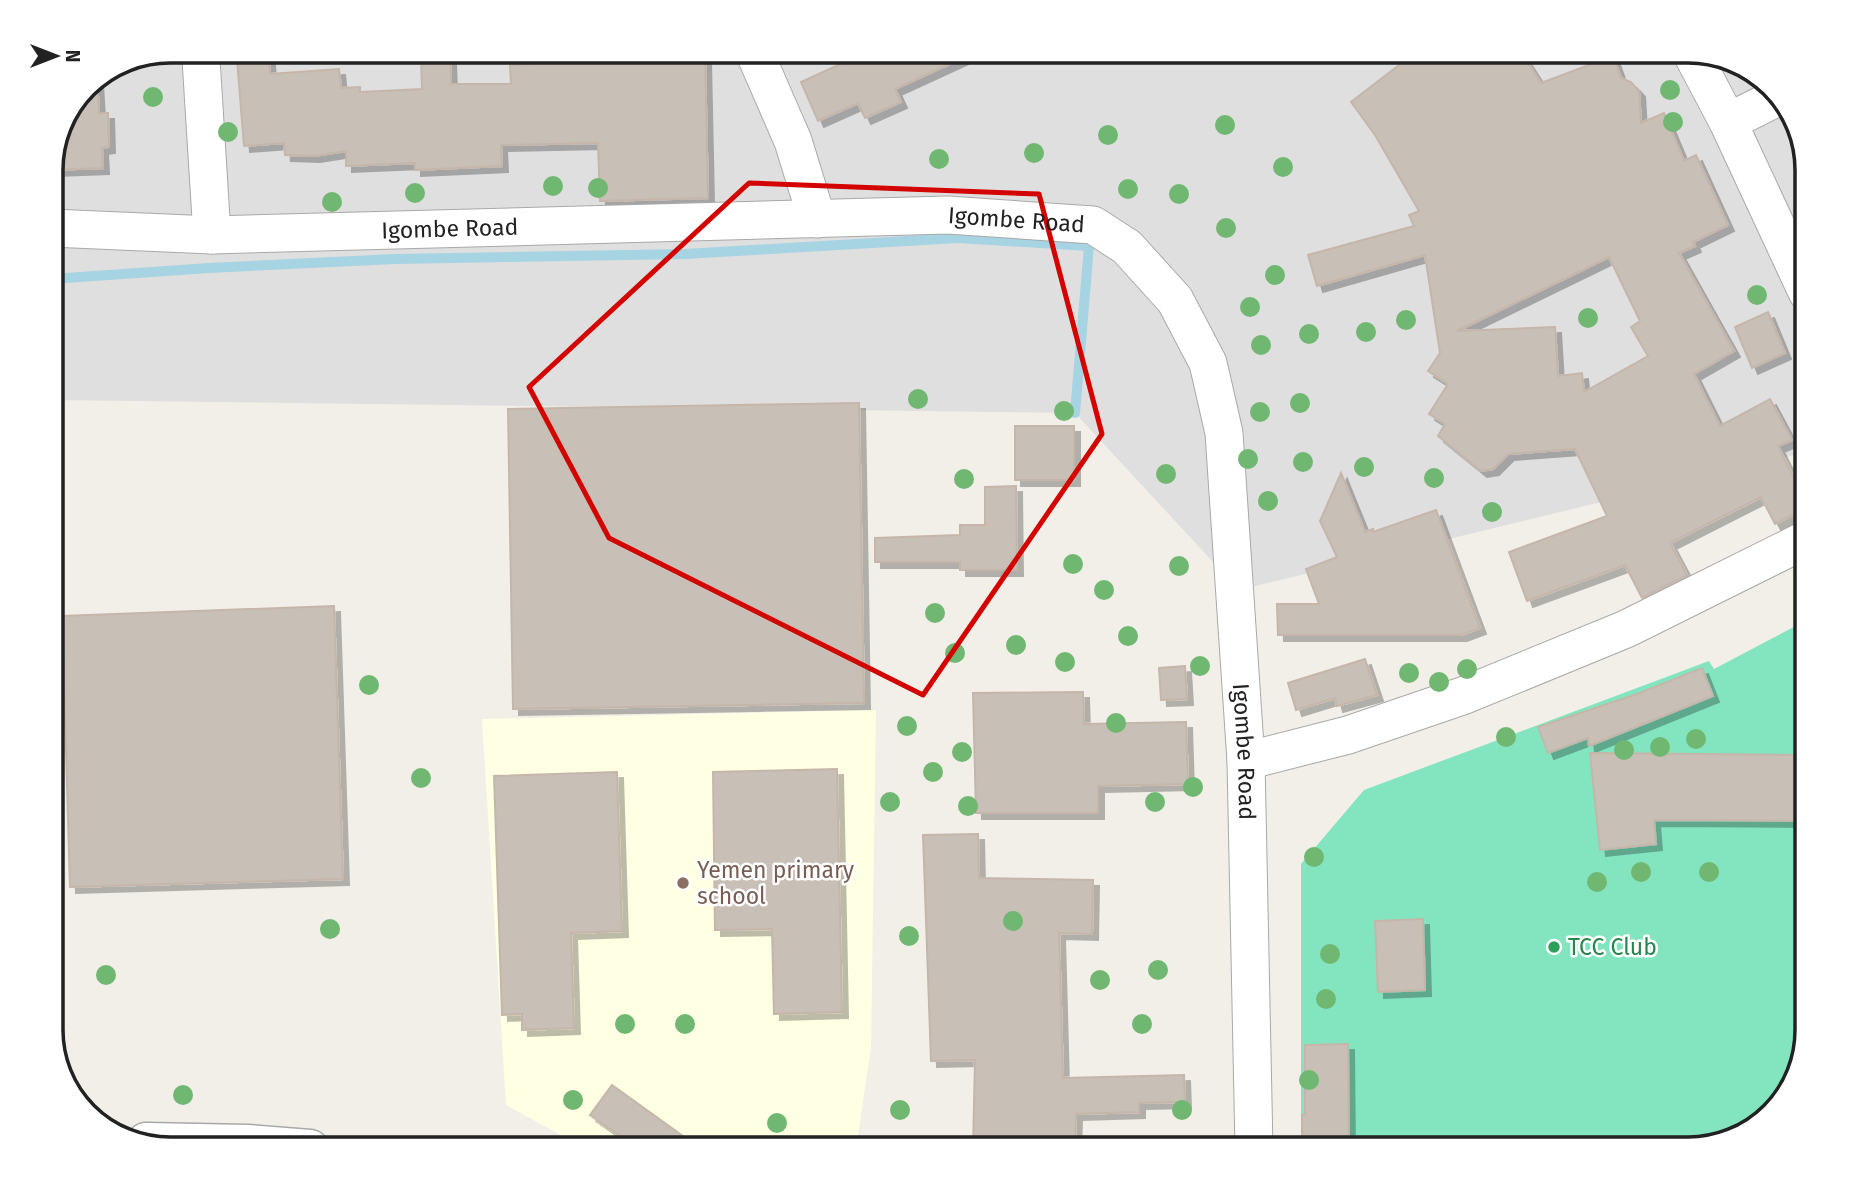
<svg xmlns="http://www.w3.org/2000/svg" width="1858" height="1200" font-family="'Fira Sans',sans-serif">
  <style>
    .residential { fill: #e0dfdf }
    .education { fill: #ffffe4 }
    .pitch { fill: #83e5c0 }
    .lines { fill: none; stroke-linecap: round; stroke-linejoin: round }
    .stream { stroke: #a7d4e2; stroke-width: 10 }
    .building { fill: #c8bfb7; stroke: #c5b6a9; stroke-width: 2; fill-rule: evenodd; filter: url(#shadow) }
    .minor-casing { stroke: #a9a9a9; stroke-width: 39 }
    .tertiary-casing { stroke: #a9a9a9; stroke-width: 41 }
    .minor { stroke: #fff; stroke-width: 37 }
    .tertiary { stroke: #fff; stroke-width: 38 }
    .tree { fill: #70b772 }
    .marked { fill: none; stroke: #d30300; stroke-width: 5; stroke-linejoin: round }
    .education-dot { fill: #8d6e63; stroke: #fff; stroke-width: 2.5 }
    .leisure-dot { fill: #2e9e5b; stroke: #fff; stroke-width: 2.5 }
    .labels { text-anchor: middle; stroke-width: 5; stroke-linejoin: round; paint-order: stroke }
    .street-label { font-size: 23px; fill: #222; stroke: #fff }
    .education-label { font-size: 23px; fill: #785e54; stroke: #fff; text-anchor: start }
    .leisure-label { font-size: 23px; fill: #27864d; stroke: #fff; text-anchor: start }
    .rim { fill: none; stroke: #222; stroke-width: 3.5 }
  </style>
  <defs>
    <filter id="shadow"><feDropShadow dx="6" dy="6" stdDeviation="0" flood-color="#0004"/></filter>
  </defs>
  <rect width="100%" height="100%" fill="#f2efe8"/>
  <path class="residential" d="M1688 51 1754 71 1791 110 1807 163V452L1239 590 1075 413 51 400V163L86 86 125 60Z"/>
  <path class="education" d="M876 710 871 1047 856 1149H586L506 1105 482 719Z"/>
  <path class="pitch" d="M1807 620V1030L1787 1096 1747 1133 1688 1149H1301V864L1364 790 1709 661 1714 669Z"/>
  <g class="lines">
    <path class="stream" d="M51 279 209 268 395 259 685 254 958 238 1089 246 1075 413"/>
  </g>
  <g class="building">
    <path d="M1416 52H1521L1541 83 1613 56 1621 78 1631 82 1639 91 1641 123 1664 113 1684 161 1696 155 1728 225 1693 242 1695 246 1679 253 1734 351 1694 374 1720 426 1770 399 1792 440 1778 446 1807 504V508L1775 524 1761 497 1670 543 1687 575 1642 598 1625 565 1527 601 1509 552 1607 516 1575 449 1508 454 1493 469 1481 471 1438 436 1445 424 1429 414 1448 384 1428 371 1440 353 1425 255 1317 286 1308 255 1414 226 1409 215 1419 211 1375 135 1351 102ZM1609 257 1640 321 1631 327 1648 356 1584 392 1582 373 1558 376 1555 327 1457 331Z"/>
    <path d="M860 55H969L895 89 901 102 865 118 858 103 818 121 801 82Z"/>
    <path d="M705 56 708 198 600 201 598 143 501 145 502 166 415 170V163L346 166V151L314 156 285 155 284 143 244 146 237 59H269L270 74 339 69 341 88 360 87V92L422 89 421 58H450L451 84H511L510 65 533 64V57Z"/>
    <path d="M97 78 99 113H108L109 147 102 148 103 168 51 170V163L86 86Z"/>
    <path d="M1768 312 1785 353 1752 368 1735 327Z"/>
    <path d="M859 403 864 703 513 709 508 409Z"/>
    <rect x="1015" y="426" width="59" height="54"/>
    <path d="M1341 473 1365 532 1373 529V532L1436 510 1480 628 1461 635H1278L1277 604H1319L1306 569 1337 557 1320 521Z"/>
    <path d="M1016 486 1017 570H960V562H875V538L960 535V525H985V487Z"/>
    <path d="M334 606 343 879 70 887 62 616Z"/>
    <path d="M1365 659 1377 695 1337 706 1335 698 1296 710 1288 683Z"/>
    <path d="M1185 666 1187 699 1161 700 1159 668Z"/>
    <path d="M1702 668 1713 696 1589 746 1588 738 1548 753 1538 727 1637 694Z"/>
    <path d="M1083 692 1084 724 1186 722 1188 784 1098 786V813H976L973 693Z"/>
    <path d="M1590 753 1807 755V821L1654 820 1656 844 1600 850Z"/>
    <path d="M837 769 842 1012 774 1014 772 929 715 930 713 772Z"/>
    <path d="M617 772 622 931 571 933 574 1028 522 1030V1014L502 1015 494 776Z"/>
    <path d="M978 834 979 878 1093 880 1092 934 1059 933 1063 1078 1184 1075 1185 1102 1139 1103V1112L1076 1114 1075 1144 1009 1143 1008 1149H973L975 1060 931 1061 923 835Z"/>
    <path d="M1423 919 1425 990 1378 992 1375 921Z"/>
    <path d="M1348 1044 1349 1149H1302V1115H1305V1045Z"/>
    <path d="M612 1085 701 1149H638L590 1115Z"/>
  </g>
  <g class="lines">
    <defs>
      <g id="minor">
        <path d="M1691 52 1728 122 1807 292"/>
        <path d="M756 56 793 141 817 219"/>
        <path d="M201 59 212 235"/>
        <path d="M1728 122 1778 97"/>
        <path id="s1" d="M51 228 212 235 948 215 1093 225 1127 247 1175 300 1208 363 1224 433 1246 761 1254 1149"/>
        <path d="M1246 761 1348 735 1465 695 1626 629 1807 539"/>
      </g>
      <path id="tertiary" d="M146 1142 248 1144 310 1149"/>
    </defs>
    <use href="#minor" class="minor-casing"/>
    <use href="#tertiary" class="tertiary-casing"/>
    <use href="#minor" class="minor"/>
    <use href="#tertiary" class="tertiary"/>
  </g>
  <g class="tree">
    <circle cx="1670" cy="90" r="10"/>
    <circle cx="153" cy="97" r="10"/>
    <circle cx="1673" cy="122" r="10"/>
    <circle cx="1225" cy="125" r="10"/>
    <circle cx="228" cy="132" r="10"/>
    <circle cx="1108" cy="135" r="10"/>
    <circle cx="1034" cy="153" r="10"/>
    <circle cx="939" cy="159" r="10"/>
    <circle cx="1283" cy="167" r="10"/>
    <circle cx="553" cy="186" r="10"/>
    <circle cx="598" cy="188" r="10"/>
    <circle cx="1128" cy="189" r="10"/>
    <circle cx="415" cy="193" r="10"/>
    <circle cx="1179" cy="194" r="10"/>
    <circle cx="332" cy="202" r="10"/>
    <circle cx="1226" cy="228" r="10"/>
    <circle cx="1275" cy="275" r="10"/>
    <circle cx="1757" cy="295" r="10"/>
    <circle cx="1250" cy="307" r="10"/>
    <circle cx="1588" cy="318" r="10"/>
    <circle cx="1406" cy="320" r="10"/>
    <circle cx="1366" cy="332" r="10"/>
    <circle cx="1309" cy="334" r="10"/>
    <circle cx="1261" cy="345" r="10"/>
    <circle cx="918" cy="399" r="10"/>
    <circle cx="1300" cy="403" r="10"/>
    <circle cx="1064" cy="411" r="10"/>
    <circle cx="1260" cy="412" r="10"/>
    <circle cx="1248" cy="459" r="10"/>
    <circle cx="1303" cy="462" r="10"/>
    <circle cx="1364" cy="467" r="10"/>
    <circle cx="1166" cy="474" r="10"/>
    <circle cx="1434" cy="478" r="10"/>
    <circle cx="964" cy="479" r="10"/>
    <circle cx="1268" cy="501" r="10"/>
    <circle cx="1492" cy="512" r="10"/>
    <circle cx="1073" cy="564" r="10"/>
    <circle cx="1179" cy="566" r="10"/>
    <circle cx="1104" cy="590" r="10"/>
    <circle cx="935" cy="613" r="10"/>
    <circle cx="1128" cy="636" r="10"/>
    <circle cx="1016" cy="645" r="10"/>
    <circle cx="955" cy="653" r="10"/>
    <circle cx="1065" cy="662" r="10"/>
    <circle cx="1200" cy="666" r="10"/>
    <circle cx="1467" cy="669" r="10"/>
    <circle cx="1409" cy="673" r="10"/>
    <circle cx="1439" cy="682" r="10"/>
    <circle cx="369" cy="685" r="10"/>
    <circle cx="1116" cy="723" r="10"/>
    <circle cx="907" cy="726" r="10"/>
    <circle cx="1506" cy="737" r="10"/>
    <circle cx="1696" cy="739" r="10"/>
    <circle cx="1660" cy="747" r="10"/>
    <circle cx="1624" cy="750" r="10"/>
    <circle cx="962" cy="752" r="10"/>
    <circle cx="933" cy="772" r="10"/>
    <circle cx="421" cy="778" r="10"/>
    <circle cx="1193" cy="787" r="10"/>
    <circle cx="890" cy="802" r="10"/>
    <circle cx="1155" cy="802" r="10"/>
    <circle cx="968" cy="806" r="10"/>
    <circle cx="1314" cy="857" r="10"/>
    <circle cx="1641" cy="872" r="10"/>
    <circle cx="1709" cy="872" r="10"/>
    <circle cx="1597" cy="882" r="10"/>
    <circle cx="1013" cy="921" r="10"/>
    <circle cx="330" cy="929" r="10"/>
    <circle cx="909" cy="936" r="10"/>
    <circle cx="1330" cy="954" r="10"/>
    <circle cx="1158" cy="970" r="10"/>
    <circle cx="106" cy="975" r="10"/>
    <circle cx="1100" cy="980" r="10"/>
    <circle cx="1326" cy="999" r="10"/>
    <circle cx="625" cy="1024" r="10"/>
    <circle cx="685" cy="1024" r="10"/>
    <circle cx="1142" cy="1024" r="10"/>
    <circle cx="1309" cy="1080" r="10"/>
    <circle cx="183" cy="1095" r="10"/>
    <circle cx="573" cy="1100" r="10"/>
    <circle cx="900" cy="1110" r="10"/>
    <circle cx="1182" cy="1110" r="10"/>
    <circle cx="777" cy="1123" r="10"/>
  </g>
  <path class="marked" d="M749 183 1039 194 1102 434 923 695 609 538 529 387Z"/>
  <circle class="education-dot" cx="683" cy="883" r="7"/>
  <circle class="leisure-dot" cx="1554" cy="947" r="7"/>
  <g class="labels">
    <g class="street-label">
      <text dy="8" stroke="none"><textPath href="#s1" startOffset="966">Igombe Road</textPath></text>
      <text dy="8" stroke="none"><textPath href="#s1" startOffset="399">Igombe Road</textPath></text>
      <text dy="8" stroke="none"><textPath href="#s1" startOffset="1617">Igombe Road</textPath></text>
    </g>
    <g class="education-label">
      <text x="697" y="878">Yemen primary<tspan x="697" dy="26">school</tspan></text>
    </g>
    <g class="leisure-label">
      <text x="1568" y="955">TCC Club</text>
    </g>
  </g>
  <path d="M0 0H1858V1200H0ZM170 63H1688A107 107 0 0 1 1795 170V1030A107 107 0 0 1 1688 1137H170A107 107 0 0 1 63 1030V170A107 107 0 0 1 170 63Z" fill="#fff" fill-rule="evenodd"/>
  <path class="rim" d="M170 63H1688A107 107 0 0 1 1795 170V1030A107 107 0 0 1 1688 1137H170A107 107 0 0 1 63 1030V170A107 107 0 0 1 170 63Z"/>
  <g transform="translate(56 56) rotate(90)" stroke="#ffffff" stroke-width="5" paint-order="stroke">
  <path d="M0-5L12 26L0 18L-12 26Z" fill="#222222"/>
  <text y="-10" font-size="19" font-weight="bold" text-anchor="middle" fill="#222222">N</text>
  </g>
</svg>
